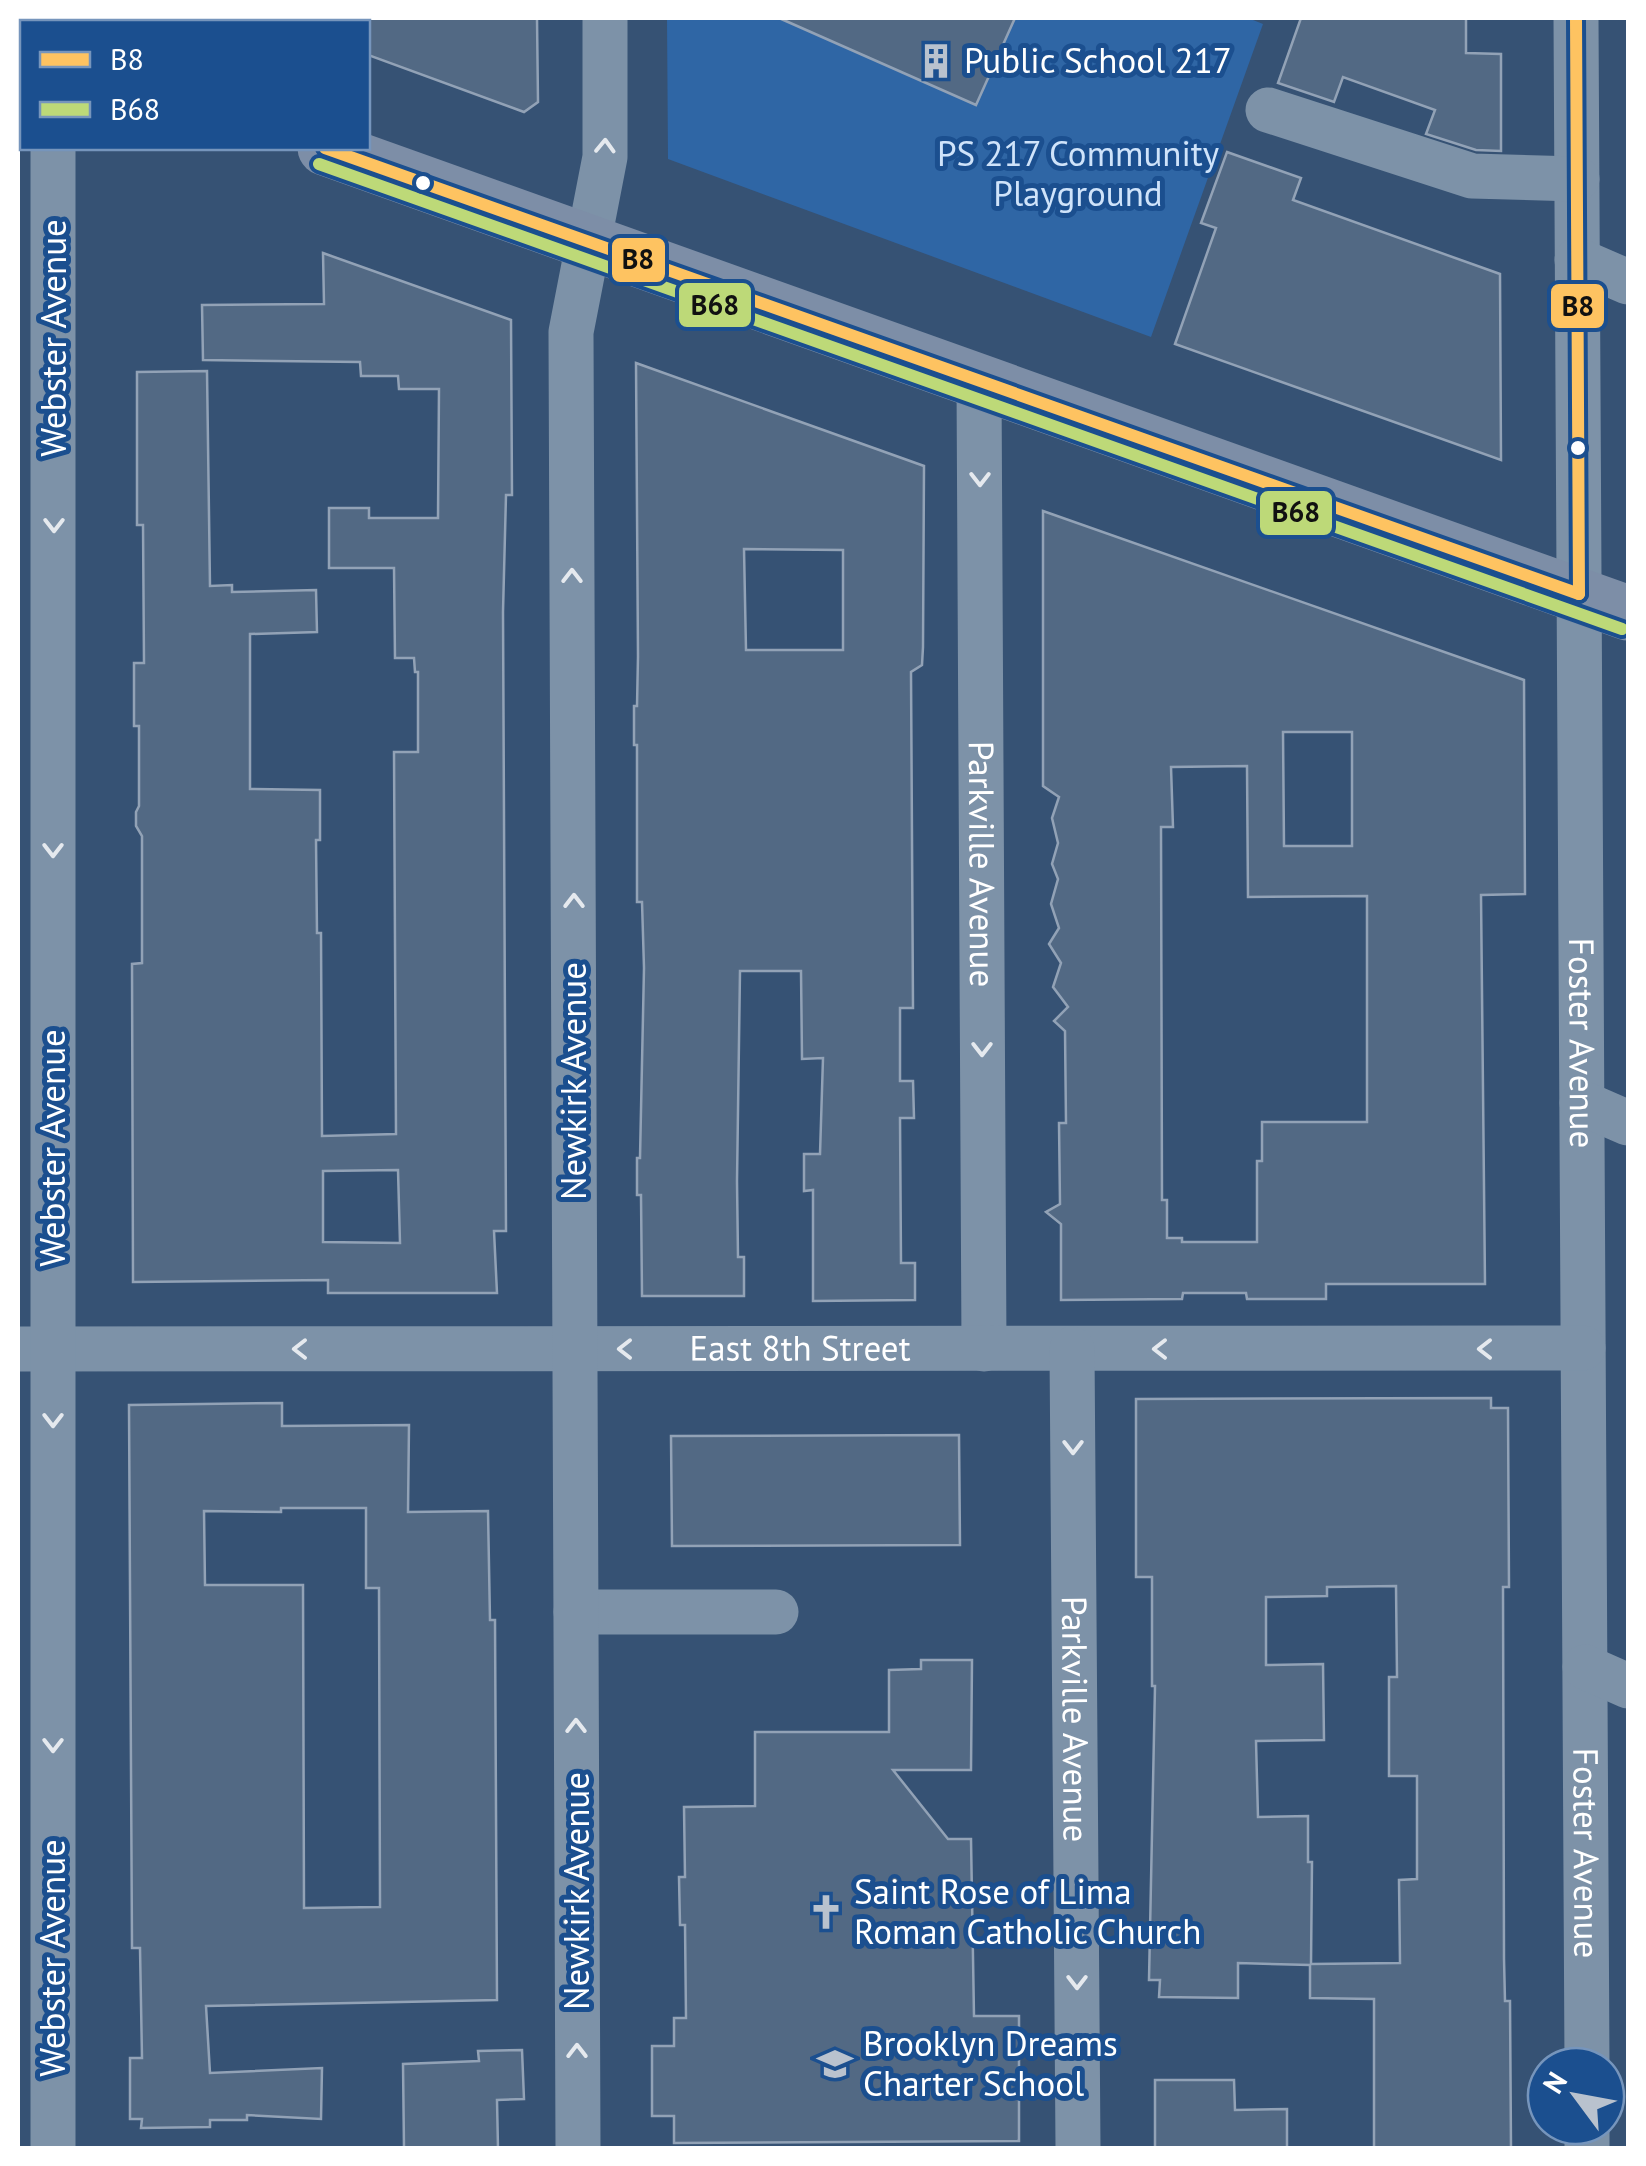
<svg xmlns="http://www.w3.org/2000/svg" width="1646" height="2166" font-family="'PT Sans',sans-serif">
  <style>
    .green { fill: #2f66a5 }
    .building { fill: #526984; stroke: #92a2b6; stroke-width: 2.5; fill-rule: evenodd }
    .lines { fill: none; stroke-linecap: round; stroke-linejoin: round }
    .minor { stroke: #7d92a8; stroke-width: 45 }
    .major { stroke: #7d8ea7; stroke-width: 55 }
    .bus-1-casing { stroke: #1b4f8f; stroke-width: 20 }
    .bus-2-casing { stroke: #1b4f8f; stroke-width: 20 }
    .bus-1 { stroke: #fec361; stroke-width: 12 }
    .bus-2 { stroke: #bdd978; stroke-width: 12 }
    .oneway { stroke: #e5e9ee }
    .bus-dot { fill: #fff; stroke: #1b4f8f; stroke-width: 4 }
    .labels { text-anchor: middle; stroke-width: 10; stroke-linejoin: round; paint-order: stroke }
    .poi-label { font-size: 35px; fill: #fff; stroke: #1b4f8f; text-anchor: start }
    .park-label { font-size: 35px; fill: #cfe3fa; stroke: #1b4f8f }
    .street-label { font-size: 35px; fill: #fff; stroke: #1b4f8f }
    .line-badge { stroke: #1b4f8f; stroke-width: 4 }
    .pale-badge-label { font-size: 28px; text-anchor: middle; font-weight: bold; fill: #111 }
  </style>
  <rect width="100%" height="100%" fill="#365274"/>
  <path class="green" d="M667 18H779L976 105 1015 18H1248L1263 24 1151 337 668 159Z"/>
  <g class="building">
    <path d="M368 18H537L538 102 524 112 368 55Z"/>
    <path d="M779 18H1015L976 105Z"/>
    <path d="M1301 18H1466V53L1501 54V151L1476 150 1426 134 1435 110 1343 77 1334 102 1278 83Z"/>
    <path d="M1227 152 1301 178 1293 200 1500 274 1501 460 1175 344 1216 228 1201 223Z"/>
    <path d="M323 253 511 320 512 495H506L503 612 506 1231H494L497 1293H328V1280L133 1282 132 964 142 963V836L136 826V812L139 806V726H134V663H144L143 525H137V372L207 371 210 586 232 585V592L316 590 317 632 250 634V789L320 790V840H316L317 933H321L322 1136 396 1134 394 752H418V672H415L414 658H395L394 568H329V508H369V518H438L439 389H399L398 376H361L360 362 203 360 202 305 324 304ZM398 1170 400 1243 323 1242V1171Z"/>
    <path d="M636 363 924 466 923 647 922 665 911 672 913 1008H900V1081H913L914 1118H900L901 1263H915V1300L813 1301V1190L804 1191V1154H820L823 1058 802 1059 801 971H740L737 1181 738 1257H744V1296H642L641 1195H637V1158H640L644 968 642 902H637V745H634V706H637L638 656ZM744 549 843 550V650H746Z"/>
    <path d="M1043 511 1524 680 1525 894 1481 895 1485 1284H1326V1299H1247L1246 1293H1183L1182 1299 1061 1300V1224L1046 1212 1060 1204 1059 1123H1066L1065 1031 1054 1021 1068 1007 1053 987 1061 963 1049 944 1059 928 1051 904 1058 879 1052 864 1058 843 1052 818 1059 797 1043 786ZM1283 732H1352V846H1284ZM1247 766 1248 897 1367 896V1122H1262V1161H1257V1242H1182V1238H1167V1200H1162L1161 827H1173L1171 767Z"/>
    <path d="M1491 1398V1408H1508L1509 1587H1503L1504 1959 1505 2001H1510L1511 2148H1374V1999L1310 1998V1965L1238 1963V1998L1159 1997 1160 1980H1149L1155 1686H1152V1577H1136V1399ZM1396 1586 1397 1677H1389V1776H1417V1879L1399 1880 1400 1963 1311 1964 1312 1862H1308V1816L1258 1817 1256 1741 1324 1740 1323 1664 1266 1665V1597L1327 1596V1587Z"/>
    <path d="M282 1403V1426L409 1425 408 1512 488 1511 490 1620H495L497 2000 206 2006 210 2073 322 2068 321 2119 247 2115V2120H210V2127L141 2128 142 2119H130V2058H142L140 1948H132L129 1405ZM281 1508H366V1588H379L380 1907 304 1908 303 1585H205L204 1511 281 1512Z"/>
    <path d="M959 1435 960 1545 672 1546 671 1436Z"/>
    <path d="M921 1660H972L971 1770H893L948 1839H971L974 2016H1019V2141L674 2143V2116H652V2046H674V2018H686L685 1925H680L679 1877H685L684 1807 755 1806V1732H889V1670L921 1669Z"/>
    <path d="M522 2050 524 2099 497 2100 498 2148H404L403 2064 479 2061 478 2051Z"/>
    <path d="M1155 2080H1234L1235 2110 1287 2109V2148H1155Z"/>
  </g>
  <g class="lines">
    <g class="minor">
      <path id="s1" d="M1576 18 1587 2066"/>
      <path d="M1268 110 1472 176 1577 179"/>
      <path d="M1577 260 1628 282"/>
      <path id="s2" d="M979 382 984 1349"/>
      <path d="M1582 1103 1628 1123"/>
      <path id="s3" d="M18 1349 1583 1348"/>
      <path id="s4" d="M1072 1349 1078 2148"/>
      <path d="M576 1612H776"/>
      <path d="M1585 1667 1628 1686"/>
      <path d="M1587 2126V2148"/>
      <path d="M53 2148V148"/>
      <path d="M578 2148 571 332 605 157V18"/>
    </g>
    <g class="major">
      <path d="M18 38 22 40"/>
      <path d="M325 148 1628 613"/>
    </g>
    <defs>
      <g id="bus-1">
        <path d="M1576 18 1579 594"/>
        <path d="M325 148 1579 594"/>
      </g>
      <path id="bus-2" d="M319 164 1622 629"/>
    </defs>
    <use href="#bus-1" class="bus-1-casing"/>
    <use href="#bus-2" class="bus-2-casing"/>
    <use href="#bus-1" class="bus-1"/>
    <use href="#bus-2" class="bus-2"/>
  </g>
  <defs><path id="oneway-chevron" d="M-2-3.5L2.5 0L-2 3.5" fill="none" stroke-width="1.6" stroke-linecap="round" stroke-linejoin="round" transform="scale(2.5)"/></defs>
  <g class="oneway">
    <use href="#oneway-chevron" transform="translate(605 146) rotate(-88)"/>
    <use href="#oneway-chevron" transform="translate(980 479) rotate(90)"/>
    <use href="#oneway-chevron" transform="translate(54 525) rotate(90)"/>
    <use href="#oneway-chevron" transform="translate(572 576) rotate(-90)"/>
    <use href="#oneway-chevron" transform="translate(53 850) rotate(90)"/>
    <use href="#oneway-chevron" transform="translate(574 901) rotate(-90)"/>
    <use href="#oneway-chevron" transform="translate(982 1049) rotate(90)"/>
    <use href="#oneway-chevron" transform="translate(300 1349) rotate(180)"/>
    <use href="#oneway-chevron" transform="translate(625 1349) rotate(-180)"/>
    <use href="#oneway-chevron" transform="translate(1160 1349) rotate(180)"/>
    <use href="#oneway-chevron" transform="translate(1485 1349) rotate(180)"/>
    <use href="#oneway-chevron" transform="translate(53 1420) rotate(90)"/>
    <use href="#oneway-chevron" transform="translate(1073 1447) rotate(90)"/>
    <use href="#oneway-chevron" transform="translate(576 1726) rotate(-90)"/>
    <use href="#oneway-chevron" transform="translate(53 1745) rotate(90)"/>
    <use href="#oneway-chevron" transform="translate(1077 1982) rotate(90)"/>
    <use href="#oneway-chevron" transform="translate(577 2051) rotate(-90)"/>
  </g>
  <defs>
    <symbol id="building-bare" viewBox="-9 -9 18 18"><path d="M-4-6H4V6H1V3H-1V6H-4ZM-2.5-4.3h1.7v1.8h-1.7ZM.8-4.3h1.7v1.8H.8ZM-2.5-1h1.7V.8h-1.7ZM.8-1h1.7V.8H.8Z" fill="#b9c2ce" stroke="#1b4f8f" stroke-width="2.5" paint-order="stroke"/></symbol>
    <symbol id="church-bare" viewBox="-9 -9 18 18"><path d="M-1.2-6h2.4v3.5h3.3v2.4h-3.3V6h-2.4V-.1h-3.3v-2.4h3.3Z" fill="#b9c2ce" stroke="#1b4f8f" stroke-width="2.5" paint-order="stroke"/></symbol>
    <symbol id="school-bare" viewBox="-9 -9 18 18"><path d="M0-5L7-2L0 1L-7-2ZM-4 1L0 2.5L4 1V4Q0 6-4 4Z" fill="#b9c2ce" stroke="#1b4f8f" stroke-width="2.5" paint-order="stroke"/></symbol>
  </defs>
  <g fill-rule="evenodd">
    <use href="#building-bare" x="911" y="36" width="50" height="50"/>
    <use href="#church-bare" x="801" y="1887" width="50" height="50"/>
    <use href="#school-bare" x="810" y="2039" width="50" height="50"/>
  </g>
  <g class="bus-dot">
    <circle cx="423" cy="183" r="9"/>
    <circle cx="1578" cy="448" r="9"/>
  </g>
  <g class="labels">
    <g class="poi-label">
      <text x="964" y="73">Public School 217</text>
      <text x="854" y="1904">Saint Rose of Lima<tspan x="854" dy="40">Roman Catholic Church</tspan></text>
      <text x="863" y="2056">Brooklyn Dreams<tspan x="863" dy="40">Charter School</tspan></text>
    </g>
    <g class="park-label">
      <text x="1078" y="166">PS 217 Community<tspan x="1078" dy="40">Playground</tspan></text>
    </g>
    <g class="street-label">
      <text transform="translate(54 338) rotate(-90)" y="12">Webster Avenue</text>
      <text dy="12" stroke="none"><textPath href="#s2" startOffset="482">Parkville Avenue</textPath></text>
      <text dy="12" stroke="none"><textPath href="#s1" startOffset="1025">Foster Avenue</textPath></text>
      <text transform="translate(574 1081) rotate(-90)" y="12">Newkirk Avenue</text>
      <text transform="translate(53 1148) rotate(-90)" y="12">Webster Avenue</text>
      <text dy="12" stroke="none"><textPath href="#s3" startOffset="782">East 8th Street</textPath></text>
      <text dy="12" stroke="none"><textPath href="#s4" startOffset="370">Parkville Avenue</textPath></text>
      <text dy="12" stroke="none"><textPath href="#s1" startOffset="1835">Foster Avenue</textPath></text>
      <text transform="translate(577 1891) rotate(-90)" y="12">Newkirk Avenue</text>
      <text transform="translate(53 1958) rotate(-90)" y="12">Webster Avenue</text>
    </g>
  </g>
  <g class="line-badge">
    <rect x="610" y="236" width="57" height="48" rx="10" fill="#fec361"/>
    <rect x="677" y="281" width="76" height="48" rx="10" fill="#bdd978"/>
    <rect x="1549" y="282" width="57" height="48" rx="10" fill="#fec361"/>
    <rect x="1258" y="489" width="76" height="48" rx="10" fill="#bdd978"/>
  </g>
  <g class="pale-badge-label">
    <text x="638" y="269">B8</text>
    <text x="715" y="315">B68</text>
    <text x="1578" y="316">B8</text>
    <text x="1296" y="522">B68</text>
  </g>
  <rect width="1646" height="2166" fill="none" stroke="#ffffff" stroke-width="40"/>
  <rect x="20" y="20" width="350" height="130" fill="#1b4f8f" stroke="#7695bc" stroke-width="2.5"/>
  <rect x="40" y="52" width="50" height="15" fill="#fec361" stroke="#7695bc" stroke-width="2.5"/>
  <text x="110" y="70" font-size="30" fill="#ffffff">B8</text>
  <rect x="40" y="102" width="50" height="15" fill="#bdd978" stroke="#7695bc" stroke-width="2.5"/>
  <text x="110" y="120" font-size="30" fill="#ffffff">B68</text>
  <g transform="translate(1576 2096) rotate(302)"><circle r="48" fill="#1b4f8f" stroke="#7695bc" stroke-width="2.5"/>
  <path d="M0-8L18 38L0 25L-18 38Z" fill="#b9c2ce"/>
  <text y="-15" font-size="28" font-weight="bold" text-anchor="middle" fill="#ffffff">N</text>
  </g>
</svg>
